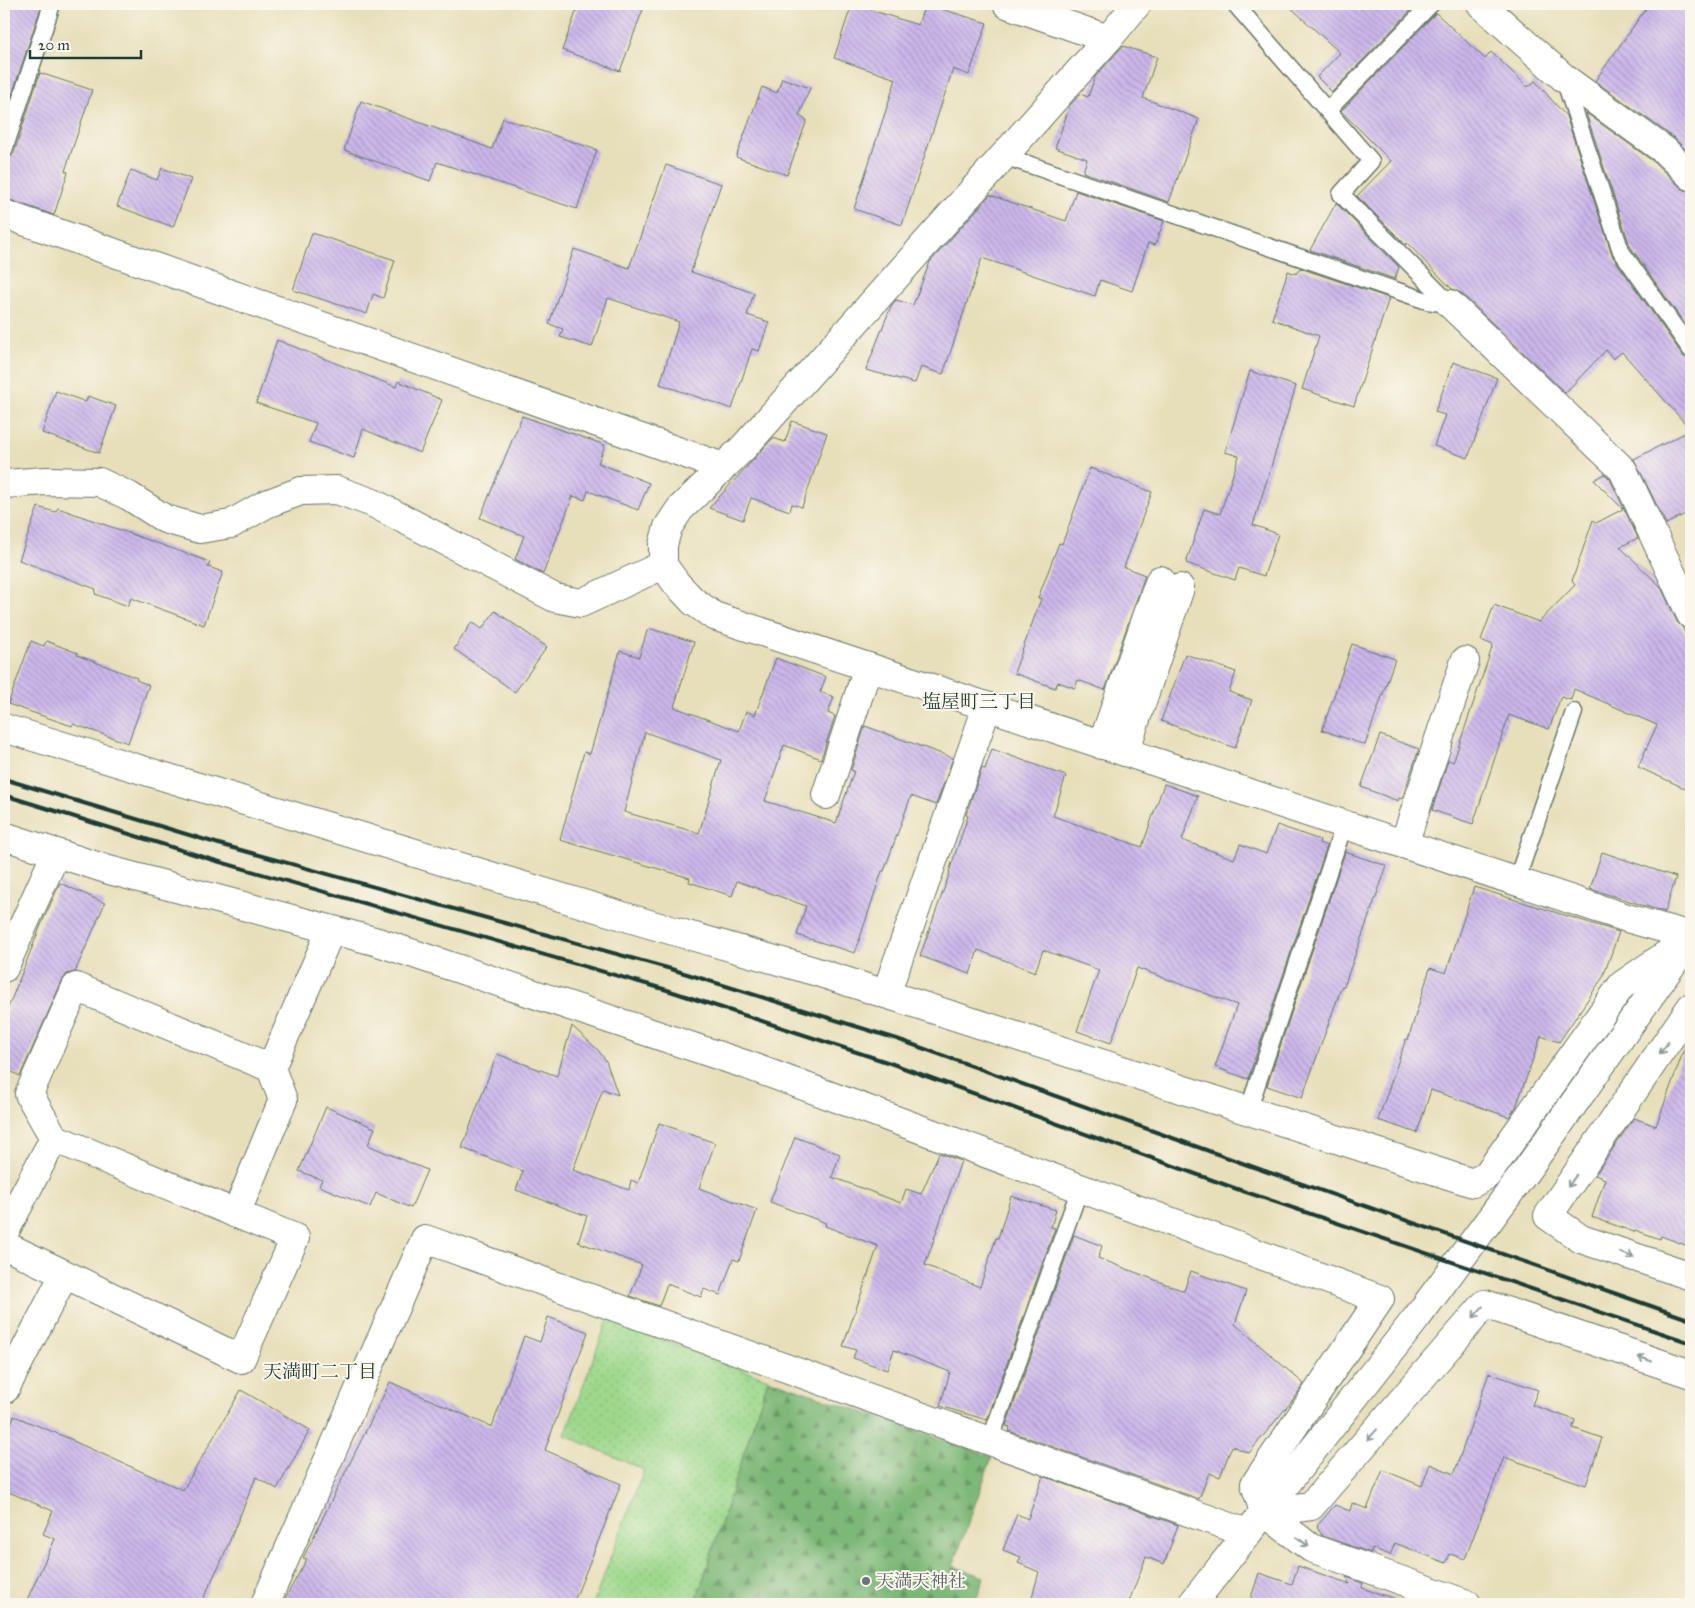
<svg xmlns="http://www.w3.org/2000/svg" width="1695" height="1608" font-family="'IM FELL Great Primer','Noto Serif JP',serif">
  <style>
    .grass { fill: url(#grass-dots); stroke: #5e8a60 }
    .forest { fill: url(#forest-firs); stroke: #4e7a56 }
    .building { fill: url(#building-back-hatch); fill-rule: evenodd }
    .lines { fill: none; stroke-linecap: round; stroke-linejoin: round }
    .service-casing { stroke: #657663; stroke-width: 19 }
    .minor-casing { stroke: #657663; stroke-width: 30 }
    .tertiary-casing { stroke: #657663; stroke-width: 30 }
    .service { stroke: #fff; stroke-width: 16 }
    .minor { stroke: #fff; stroke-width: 28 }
    .tertiary { stroke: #fff; stroke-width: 28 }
    .rail { stroke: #1f3d34; stroke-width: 4 }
    .oneway { stroke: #8f9e9a }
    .worship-dot { fill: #6b7280; stroke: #fbf7ec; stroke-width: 2 }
    .labels { text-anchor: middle; stroke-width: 4; stroke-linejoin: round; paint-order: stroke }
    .worship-label { font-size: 18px; fill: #5b616d; stroke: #fbf7ec; text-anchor: start }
    .neighbourhood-label { font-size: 19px; fill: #1f3d34; stroke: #fbf7ec }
  </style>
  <defs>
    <pattern id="grass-dots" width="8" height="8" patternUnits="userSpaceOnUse" patternTransform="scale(1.25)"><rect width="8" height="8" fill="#9dd88c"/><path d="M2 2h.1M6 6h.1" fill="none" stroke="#87ba79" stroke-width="1.8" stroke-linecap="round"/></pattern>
    <pattern id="forest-firs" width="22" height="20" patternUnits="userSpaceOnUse" patternTransform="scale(1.25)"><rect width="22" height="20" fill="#7eb878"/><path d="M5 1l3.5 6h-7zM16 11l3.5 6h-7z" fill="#679763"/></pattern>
    <pattern id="building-back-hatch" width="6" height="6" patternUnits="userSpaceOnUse" patternTransform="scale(1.25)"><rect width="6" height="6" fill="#ccb8ec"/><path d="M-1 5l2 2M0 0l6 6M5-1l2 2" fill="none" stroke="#a597c0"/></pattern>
  </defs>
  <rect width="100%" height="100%" fill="#fbf7ec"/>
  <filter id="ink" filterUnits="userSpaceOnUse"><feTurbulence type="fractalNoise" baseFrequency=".02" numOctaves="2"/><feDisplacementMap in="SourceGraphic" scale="10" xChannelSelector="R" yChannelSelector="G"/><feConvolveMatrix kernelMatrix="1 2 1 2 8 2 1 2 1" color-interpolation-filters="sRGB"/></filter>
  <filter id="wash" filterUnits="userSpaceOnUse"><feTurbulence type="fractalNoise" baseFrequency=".0096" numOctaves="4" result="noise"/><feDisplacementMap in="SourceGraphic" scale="20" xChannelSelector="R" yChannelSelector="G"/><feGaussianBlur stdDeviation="1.12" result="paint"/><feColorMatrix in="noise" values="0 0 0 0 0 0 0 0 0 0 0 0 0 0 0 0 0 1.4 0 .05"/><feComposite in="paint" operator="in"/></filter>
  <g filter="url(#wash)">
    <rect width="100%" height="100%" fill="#e7dfba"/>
    <path class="grass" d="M608 1319 768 1379 695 1604H593L644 1470 565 1435Z"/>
    <path class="forest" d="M768 1379 992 1457 953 1566 984 1577 975 1604H695Z"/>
    <g id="blocks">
      <g class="building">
        <path d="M4 4H42L4 119Z"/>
        <path d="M579 4H645L620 71 562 50Z"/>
        <path d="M852 4 918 25 925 4 987 23 969 75 953 69 902 225 854 209 896 79 834 58Z"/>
        <path d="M1287 4H1417L1332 92 1317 77 1340 53Z"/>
        <path d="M1649 4H1691V155L1673 137 1595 81Z"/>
        <path d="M1436 13 1485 59 1491 52 1528 87 1535 81 1566 116 1613 257 1683 356 1691 360V511L1666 524 1634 459 1691 430 1622 352 1613 359 1606 350 1565 393 1461 293 1452 289 1407 243 1406 245 1357 196 1391 161 1341 111Z"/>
        <path d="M1123 46 1157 57 1143 98 1199 119 1169 202 1083 172 1087 159 1055 148 1070 105 1080 94 1088 97 1095 77Z"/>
        <path d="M40 73 92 90 65 171 68 172 54 215 4 198V160L10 158 14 153Z"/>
        <path d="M782 78 810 88 799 116 807 120 787 175 736 157 762 87 777 93Z"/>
        <path d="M361 101 492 149 503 118 597 150 577 209 437 162 430 181 344 150Z"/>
        <path d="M1586 113 1654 162 1681 188 1687 191H1691V333L1630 246Z"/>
        <path d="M666 165 721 184 691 272 754 293 747 315 769 322 759 351 752 349 732 409 660 384 679 322 608 298 592 347 560 337 563 329 549 324 574 249 629 268Z"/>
        <path d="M162 168 191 179 173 227 117 206 131 170 157 180Z"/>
        <path d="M1076 191 1164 221 1155 245 1148 243 1132 291 1100 280 1095 296 982 258 943 374 921 367 915 383 866 370 891 306 896 300 913 305 930 262 990 195 1066 221Z"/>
        <path d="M1336 203 1399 267 1395 279 1310 250Z"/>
        <path d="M312 233 395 260 383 298 373 294 367 314 293 290Z"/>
        <path d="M1300 268 1389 298 1354 406 1302 389 1319 336 1272 319 1288 271 1296 274Z"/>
        <path d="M277 340 396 387 398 381 442 400 420 453 363 429 354 458 309 442 316 423 256 403Z"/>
        <path d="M1453 362 1497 378 1468 458 1434 446 1445 415 1435 412Z"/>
        <path d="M1250 371 1296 386 1253 525 1278 534 1264 576 1239 568 1235 580 1186 563 1204 509 1220 514 1239 456 1225 452Z"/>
        <path d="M56 391 86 402 88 396 116 406 99 453 42 433Z"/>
        <path d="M522 416 605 445 598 463 649 483 638 510 588 491 585 500 573 496 543 574 515 559 524 536 480 518Z"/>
        <path d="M792 421 827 433 802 507 792 504 790 511 751 498 743 520 709 508 773 438 785 442Z"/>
        <path d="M1090 468 1152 492 1124 567 1145 575 1105 690 1078 680 1075 688 1058 682 1055 688 1014 673 1041 599 1038 598 1059 543 1062 544Z"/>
        <path d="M1605 474 1610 479 1638 538 1620 547 1661 587 1677 622 1683 628 1691 650V791L1638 767 1657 725 1574 689 1571 700 1561 697 1549 729 1509 715 1473 824 1432 810 1448 760 1453 762 1454 760 1493 645 1481 640 1494 605 1539 622 1575 585 1572 581 1593 520 1596 523 1623 509 1594 480Z"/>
        <path d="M38 507 55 512 58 508 210 562 208 567 223 572 204 625 131 598 128 606 95 594 96 589 19 560Z"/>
        <path d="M495 611 547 647 515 692 454 649 472 622 482 629Z"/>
        <path d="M648 628 694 642 674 707 739 731 746 711 755 715 776 658 826 677 820 692 834 697 828 713 835 716 821 759 784 745 765 801 836 823 854 771 851 770 865 726 953 758 936 805 911 796 884 871H882L855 953 797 935 806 906 737 881 732 896 689 882 690 878 560 840 584 752 590 754 620 651 639 657ZM645 732 721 760 699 833 624 812Z"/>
        <path d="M31 641 44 646 46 641 78 653 77 655 137 678 136 680 149 685 128 743 73 724 72 726 8 704Z"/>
        <path d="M1352 644 1395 659 1365 745 1322 730Z"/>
        <path d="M1185 654 1236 672 1229 692 1252 700 1235 748 1161 721Z"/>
        <path d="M1380 735 1419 749 1402 799 1399 798 1398 801 1361 787Z"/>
        <path d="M992 749 1066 776 1053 816 1142 847 1164 784 1198 796 1182 840 1234 859 1240 844 1266 854 1277 825 1320 840 1319 843 1327 846 1248 1079 1215 1067 1237 1005 1137 968 1111 1043 1077 1031 1099 970 1043 950 1035 972 978 950 970 974 920 956 950 872H949L968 816 966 815 982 768 985 769Z"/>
        <path d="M1345 852 1387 866 1344 986H1342L1302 1098 1267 1086Z"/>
        <path d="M1602 852 1676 877 1665 912 1590 889Z"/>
        <path d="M60 883 105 903 75 972 67 974 62 981 20 1076 4 1068V1018L41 925Z"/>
        <path d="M1474 887 1619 932 1603 977 1559 1042 1541 1036 1516 1107 1509 1117 1431 1090 1417 1133 1378 1120 1406 1039 1408 1040 1430 968 1446 973Z"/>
        <path d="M572 1026 598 1050 606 1061 618 1095 603 1089 573 1170 629 1190 631 1180 638 1183 659 1123 715 1143 699 1188 757 1210 739 1261 733 1259 720 1295 704 1289 701 1297 667 1284 659 1306 630 1296 642 1265 578 1242 587 1216 516 1190 523 1171 462 1148 497 1054 557 1076Z"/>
        <path d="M1688 1039 1691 1040V1247L1661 1236 1660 1239 1635 1230 1634 1232 1592 1217 1605 1179 1595 1175 1634 1118 1656 1126Z"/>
        <path d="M326 1107 375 1128 368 1145 427 1170 411 1208 376 1193 370 1207 319 1186 322 1180 299 1171Z"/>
        <path d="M795 1137 840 1154 832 1177 901 1203 906 1189 921 1194 939 1153 961 1161 925 1265 980 1287 996 1238H998L1011 1196 1056 1210 1051 1227 1055 1228 987 1420 940 1406 950 1372 894 1350 887 1370 853 1358 856 1350 843 1346 878 1246 825 1226 826 1223 770 1202Z"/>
        <path d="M1074 1235 1102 1246 1098 1258 1184 1291 1191 1271 1246 1291 1235 1324 1304 1384 1291 1402 1249 1453 1232 1446 1220 1477 1209 1473 1199 1499 1009 1431 1010 1427 1006 1426Z"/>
        <path d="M548 1317 588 1332 545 1450 621 1484 573 1604H282L307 1559 303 1558 390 1382 492 1427 524 1336 540 1342Z"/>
        <path d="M1489 1373 1538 1390 1532 1405 1575 1420 1573 1428 1602 1438 1586 1485 1504 1457 1465 1559 1450 1554 1446 1563 1395 1543 1390 1555 1372 1548 1371 1553 1322 1536 1317 1526 1335 1505 1350 1511 1352 1503 1367 1509 1383 1470 1422 1486 1430 1464 1454 1474Z"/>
        <path d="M241 1390 310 1430 277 1489 256 1477 218 1569H217L201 1604H25L55 1539 43 1534 53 1511 4 1490V1442L14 1416 73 1440V1441L183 1490Z"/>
        <path d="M1043 1476 1178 1525 1164 1564 1146 1557 1128 1604H1030L1039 1572 1018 1563 1021 1557 1003 1550 1017 1514 1028 1519Z"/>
        <path d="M1298 1566 1350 1584 1346 1577 1363 1583 1362 1588 1395 1599V1604H1249L1259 1573 1292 1584Z"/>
      </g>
    </g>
  </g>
  <g filter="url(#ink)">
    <use href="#blocks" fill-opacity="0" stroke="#657663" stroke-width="1"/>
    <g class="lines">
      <defs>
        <g id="service">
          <path d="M1564 79 1621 251 1691 350"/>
          <path d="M1328 110 1431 4"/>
          <path d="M4 150 52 4"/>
          <path d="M1004 156 1427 301 1450 304 1341 194 1371 161 1235 4"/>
          <path d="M1516 882 1574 712"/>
          <path d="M1248 1111 1344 825"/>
          <path d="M990 1441 1080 1188"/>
        </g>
        <g id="minor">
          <path d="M1007 4 1108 39"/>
          <path d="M1137 4 1108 39 744 447 680 509 668 527 663 545V565L676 583 693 601 714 616 1627 918 1691 936"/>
          <path d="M1481 4 1564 78 1664 150 1691 176"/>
          <path d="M4 214 723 467"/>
          <path d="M1450 304 1623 470 1691 615"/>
          <path d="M4 484 46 481 99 482 129 496 165 519 200 529 231 524 266 504 301 491 337 490 373 503 555 598 581 603 663 565"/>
          <path d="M4 728 649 924 814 971 1473 1183 1487 1175 1622 985 1689 939"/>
          <path d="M1102 745 1160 580"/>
          <path d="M1125 752 1180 588"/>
          <path d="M826 795 868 667"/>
          <path d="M4 836 109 870 378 942 747 1065 1380 1299 1255 1484 1264 1512 1311 1548 1467 1604"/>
          <path d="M1404 844 1465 661"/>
          <path d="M4 968 56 853"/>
          <path d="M886 994 987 707"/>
          <path d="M1691 1007 1548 1216 1581 1239 1691 1276"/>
          <path d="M236 1214 283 1100 271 1068"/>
          <path d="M4 1233 54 1138"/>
          <path d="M4 1245 241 1359 295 1238 54 1138 29 1094 76 987 271 1068 331 930"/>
          <path d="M5 1389 64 1275"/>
          <path d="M1264 1512 1311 1506 1485 1304 1691 1374"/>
          <path d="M265 1604 425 1239 1247 1533"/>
        </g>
        <path id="tertiary" d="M1192 1604 1418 1316 1531 1164 1691 938"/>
      </defs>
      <use href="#service" class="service-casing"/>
      <use href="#minor" class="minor-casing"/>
      <use href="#tertiary" class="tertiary-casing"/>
      <use href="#service" class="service"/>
      <use href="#minor" class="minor"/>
      <use href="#tertiary" class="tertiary"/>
      <g class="rail">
        <path d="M4 779 219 844 671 969 897 1039 1245 1164 1691 1320"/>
        <path d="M4 795 213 860 667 990 890 1063 1237 1189 1691 1343"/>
      </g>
    </g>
    <defs><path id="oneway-shaft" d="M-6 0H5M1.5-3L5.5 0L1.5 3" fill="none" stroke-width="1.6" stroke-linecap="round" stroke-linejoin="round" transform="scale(1.25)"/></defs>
    <g class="oneway">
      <use href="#oneway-shaft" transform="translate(1664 1048) rotate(125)"/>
      <use href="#oneway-shaft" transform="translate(1572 1181) rotate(125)"/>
      <use href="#oneway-shaft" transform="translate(1627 1255) rotate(19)"/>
      <use href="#oneway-shaft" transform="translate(1478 1312) rotate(131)"/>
      <use href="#oneway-shaft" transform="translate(1645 1359) rotate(-161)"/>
      <use href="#oneway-shaft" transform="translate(1372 1435) rotate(131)"/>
      <use href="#oneway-shaft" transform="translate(1303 1542) rotate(38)"/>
    </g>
  </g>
  <circle class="worship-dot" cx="866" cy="1581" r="5"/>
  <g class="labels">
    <g class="worship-label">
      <text x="876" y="1587">天満天神社</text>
    </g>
    <g class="neighbourhood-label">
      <text x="979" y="708">塩屋町三丁目</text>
      <text x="320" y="1378">天満町二丁目</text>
    </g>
  </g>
  <rect width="1695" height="1608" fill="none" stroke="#fbf7ec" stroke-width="20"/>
  <path d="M30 50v8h111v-8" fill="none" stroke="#1f3d34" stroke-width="2.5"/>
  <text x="38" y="50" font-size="15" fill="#1f3d34" stroke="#fbf7ec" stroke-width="4" paint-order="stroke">20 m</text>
</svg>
